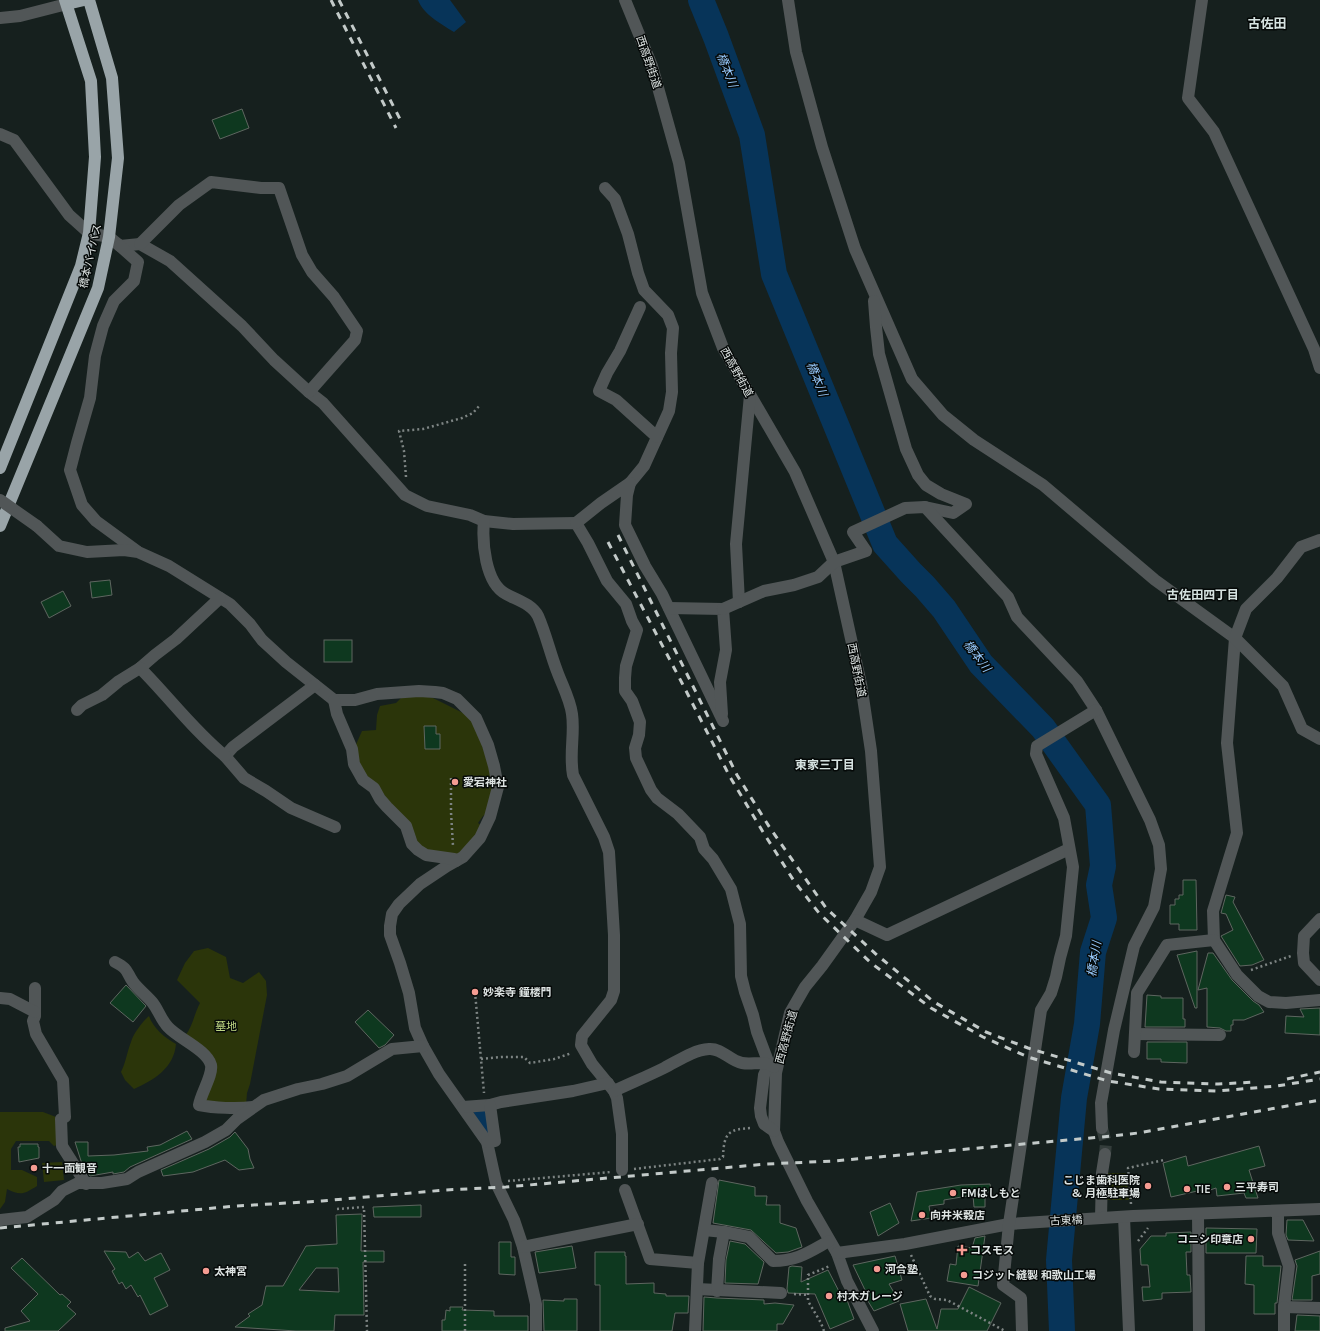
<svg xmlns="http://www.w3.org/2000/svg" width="1320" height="1331" font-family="Karla,'Noto Sans JP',sans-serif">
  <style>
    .green { fill: #2b350a }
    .water { fill: #073459 }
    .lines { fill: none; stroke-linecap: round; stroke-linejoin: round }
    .river { stroke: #073459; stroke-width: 26 }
    .building { fill: #0e381f; stroke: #5e6660; fill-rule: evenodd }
    .minor-tunnel { stroke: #343d3b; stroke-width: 12; stroke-dasharray: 12 6; stroke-linecap: butt }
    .path { stroke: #7d8483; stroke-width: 2.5; stroke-dasharray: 2 3; stroke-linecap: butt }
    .minor { stroke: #515657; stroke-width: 12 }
    .highway { stroke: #99a4a8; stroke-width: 12 }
    .rail { stroke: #c3cac9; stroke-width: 3; stroke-dasharray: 7 7; stroke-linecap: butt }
    .minor-bridge { stroke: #515657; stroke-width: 12 }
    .poi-dot { fill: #f59c92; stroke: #050908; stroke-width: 1.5 }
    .labels { text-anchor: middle; stroke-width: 3; stroke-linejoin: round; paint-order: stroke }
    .street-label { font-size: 11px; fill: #dde3e2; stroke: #050908 }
    .poi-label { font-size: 11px; font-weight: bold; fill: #dde3e2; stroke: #050908; text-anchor: start }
    .park-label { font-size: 11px; fill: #bed683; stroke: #050908 }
    .water-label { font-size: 12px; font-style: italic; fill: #95c7fa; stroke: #050908 }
    .neighbourhood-label { font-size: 12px; font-weight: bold; fill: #d6e3e1; stroke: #050908 }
    .quarter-label { font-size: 13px; font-weight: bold; fill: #d6e3e1; stroke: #050908 }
  </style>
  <rect width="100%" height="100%" fill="#16201e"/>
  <g class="green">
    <path d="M418 695 433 698 473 718 496 787 489 813 483 816 478 823 483 827 462 857 426 853 365 780 354 749 362 731 376 730 377 715 380 706 396 703 402 697Z"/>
    <path d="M208 948 226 957 230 978 243 983 259 972 266 981 267 995 250 1084 247 1093 246 1105 205 1101 212 1073 185 1036C193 1026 194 1014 200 1003L177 980 185 963 194 951Z"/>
    <path d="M149 1016C153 1028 165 1038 176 1044 174 1068 154 1080 134 1089L125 1080 121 1072C126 1062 127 1052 131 1042 133 1034 143 1021 149 1016Z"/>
    <path d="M0 1112H43L56 1117 57 1145 54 1146 49 1141H16L11 1149V1170H22L37 1177V1186C24 1194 21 1196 7 1189L5 1202 0 1209Z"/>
    <path d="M62 1162 64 1180 44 1182 42 1163Z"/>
    <path d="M1106 1173H1126L1129 1200H1107Z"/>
  </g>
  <g class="water">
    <path d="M418 0H450L466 22 454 32C441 24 423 14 418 0Z"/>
    <path d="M488 1109 491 1136 487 1135 472 1110Z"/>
  </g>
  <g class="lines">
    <path class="river" d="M701 0 716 37 752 135 774 274 885 544 911 573 925 587 944 609 981 664 1043 728 1098 805 1103 866 1099 885 1104 918 1093 952 1087 1024 1074 1098 1059 1260 1062 1331"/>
  </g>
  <g class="building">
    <path d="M242 109 249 128 220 139 212 120Z"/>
    <path d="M110 580 112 595 92 598 90 582Z"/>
    <path d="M63 591 71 606 49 618 41 602Z"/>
    <rect x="324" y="640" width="28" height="22"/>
    <path d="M424 726H436V734H440V749H425Z"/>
    <path d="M1183 880H1196L1197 930H1179V924H1170V905H1175V899H1179V895H1183Z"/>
    <path d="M1226 895 1235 897 1233 902 1264 960 1252 965 1240 966 1226 944 1221 936 1233 930 1226 914 1221 913Z"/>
    <path d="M1197 951V1008H1195L1177 955Z"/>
    <path d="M1208 953H1213L1232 980 1253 1001 1259 1005 1264 1012 1244 1020H1233V1025H1231V1031H1226L1220 1028 1207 1027V988L1198 990Z"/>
    <path d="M126 985 146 1006 133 1022 110 1003Z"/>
    <path d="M1147 995 1161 996V998H1183V1019H1185V1027H1145Z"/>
    <path d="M1320 1008V1035L1285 1033 1286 1016 1304 1017 1300 1009Z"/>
    <path d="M368 1010 394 1035 385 1045 379 1048 355 1022Z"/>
    <path d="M1147 1042H1187V1063L1161 1062V1059H1147Z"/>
    <path d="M187 1131 192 1139 130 1167 124 1172 113 1174V1172L90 1176 82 1164 75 1142H88V1156L114 1155 148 1151 147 1147 160 1145Z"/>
    <path d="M235 1132 248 1149 250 1159 254 1168 239 1170 225 1160 193 1172 163 1176 161 1170 209 1149 230 1137Z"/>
    <path d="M20 1144H38V1147H39V1158L19 1162 18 1147H20Z"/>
    <path d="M1259 1146 1265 1166 1249 1170 1258 1198H1246L1244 1193 1217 1196 1216 1188 1207 1191 1206 1189 1171 1197 1163 1163 1186 1156 1188 1166Z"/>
    <path d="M719 1180 755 1187V1196H767L766 1205H780V1223L796 1228 802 1247 788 1252 776 1253 751 1230 713 1223Z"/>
    <path d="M990 1184 991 1191 985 1193V1207H974L973 1195 944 1200V1204L929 1206 931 1218 911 1221 917 1192 961 1185Z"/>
    <path d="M890 1203 899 1223 878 1236 870 1212Z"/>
    <path d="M421 1205V1217H374L373 1207Z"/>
    <path d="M362 1214 361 1251H384V1262H363L364 1315H335L334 1331H296L235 1327 250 1316 248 1314 262 1305 266 1286H283L306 1246 337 1244 336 1215ZM316 1268H338L339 1292 299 1290Z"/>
    <path d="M1287 1220H1303L1314 1241 1288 1240 1286 1235Z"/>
    <path d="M1206 1228 1257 1229 1256 1253H1206Z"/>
    <path d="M1191 1232V1252H1186L1187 1275H1190L1191 1292 1162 1293V1299L1143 1301 1142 1287H1150L1148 1265H1141L1140 1249 1151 1236H1166V1233Z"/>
    <path d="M985 1236 978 1286 947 1281 950 1264 956 1265 958 1246 972 1248 975 1238Z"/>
    <path d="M730 1241 745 1244 764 1262 758 1284 725 1283 726 1260Z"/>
    <path d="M499 1242H511V1257H515V1275L499 1274Z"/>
    <path d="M572 1246 576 1268 539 1273 535 1252Z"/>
    <path d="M104 1251 126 1252 129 1258 138 1252 145 1261 161 1253 170 1270 154 1278 168 1306 150 1315 140 1295 138 1297 131 1285 126 1289 122 1282 119 1284 112 1271 115 1269Z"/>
    <path d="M1320 1251V1274L1312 1276V1300H1292L1297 1266 1295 1260Z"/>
    <path d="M595 1252H625V1256H626V1284L654 1283V1293L666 1294V1296H689L688 1313H675L672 1331H600V1285H595Z"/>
    <path d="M895 1256 902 1280 889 1284 899 1301 874 1311 863 1293 866 1292 853 1265Z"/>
    <path d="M1246 1256H1263V1266H1281L1277 1303H1275V1314H1254V1285L1245 1284Z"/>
    <path d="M22 1258 60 1295 62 1294 71 1302 67 1306 76 1314 58 1331H5V1328L30 1321 21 1311 38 1294 11 1268Z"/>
    <path d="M792 1266 802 1267 801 1282 828 1270 844 1301 847 1300 854 1319 830 1329 815 1294 788 1293 787 1289 789 1267Z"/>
    <path d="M969 1287 1001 1303 987 1331H908L900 1304 926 1299 937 1329 941 1309H958Z"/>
    <path d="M704 1297 717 1298 764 1300V1304L775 1303 794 1305 783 1324H777V1331H703Z"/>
    <path d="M564 1299H577V1331H544L543 1300 564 1301Z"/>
    <path d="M450 1307H463L462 1310 494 1311V1316H528V1331H442V1320H445L446 1310 450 1311Z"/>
    <path d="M1297 1315 1320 1316V1331H1295Z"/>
  </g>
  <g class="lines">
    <path class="minor-tunnel" d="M1102 1128 1106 1143 1105 1154"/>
    <g class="path">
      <path d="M406 477 404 451 399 431 423 429 462 418 473 413 480 405"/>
      <path d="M451 778V812L453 846"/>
      <path d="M1251 970 1291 956"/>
      <path d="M475 992 484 1093"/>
      <path d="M481 1059 501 1057H524L530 1063 554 1059 572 1053"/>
      <path d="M634 1169 720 1159 723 1157C724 1133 728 1129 752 1128"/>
      <path d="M508 1181 611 1172"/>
      <path d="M1131 1204 1128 1168 1164 1160"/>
      <path d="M337 1209 364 1207 367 1331"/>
      <path d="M1138 1241 1148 1228"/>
      <path d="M911 1255 930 1296 935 1299 947 1300 1005 1331"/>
      <path d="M465 1264V1331"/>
      <path d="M794 1294 808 1295"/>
      <path d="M824 1331 821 1323 808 1301V1275L830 1266"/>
    </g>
    <g class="minor">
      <path d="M625 0 652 66 679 163 702 293 723 348 795 472 834 562 861 684 871 751 880 867 871 892 855 920 822 966 805 987 790 1013 776 1073 774 1131 778 1142 807 1201 837 1253 847 1281 873 1331"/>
      <path d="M788 0 796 52 822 147 855 249 912 379 943 415 974 440 1043 485 1155 580 1235 638 1227 743 1237 833 1213 911 1214 940 1237 975 1258 996 1269 1002 1286 1003 1320 1000"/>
      <path d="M1202 0 1188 98 1214 132 1314 349 1320 368"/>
      <path d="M0 18 20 16 67 4"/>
      <path d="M0 134 14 140 69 215 89 233 109 237 120 246 140 244 170 261 242 326 274 360 309 392 323 403 405 495 427 506 470 515 484 521 513 524 576 523 588 543 607 581 626 604 632 621 637 630 626 666 625 678V691L632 701 640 722 639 735 635 748 636 758 651 790 657 798 678 814 700 837 704 849 713 859 731 889 740 924 741 976 745 992 753 1015 757 1032 769 1064 764 1075 760 1108 761 1116 764 1124 774 1131"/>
      <path d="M605 188 615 199 628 234 638 273 644 290 668 315 673 328 671 353 672 392 669 411 644 466 630 483"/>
      <path d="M140 244 179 205 211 182 261 188H279L302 255 312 272 334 297 357 331 355 340 309 392"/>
      <path d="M120 246 138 262 134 281 114 301 103 326 95 356 90 398 77 443 70 470 82 505 96 521 137 551"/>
      <path d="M874 301 876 327 879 354 906 449 918 475 926 485 941 494 966 504 953 513 925 507"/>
      <path d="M640 307 620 351 607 373 599 391 616 400 657 437"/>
      <path d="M484 521C482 542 485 583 506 594 517 600 532 604 538 616 546 634 550 653 557 671 562 685 570 699 572 714 575 734 569 753 573 775L604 837 609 852 614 935V991L611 1000 582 1036 581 1045 592 1064 614 1091 617 1098 622 1134V1170"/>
      <path d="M576 523 601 503 630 483 627 495 625 525 645 566 662 594 723 721"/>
      <path d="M37 526 59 546 87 552 124 550 138 552 169 566 230 604 250 624 262 640 286 662 334 700H355L377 694 419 691 435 692 443 693 457 699 476 718 488 745 494 766 498 787 490 817 480 838 463 857 447 866 420 884 399 904 392 914 390 926V935L400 963 409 993 415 1028 423 1046 439 1074 487 1142 496 1183 514 1220 523 1247 536 1304V1331"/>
      <path d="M1320 540 1301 547 1277 578 1246 609 1235 638 1283 686 1302 729 1320 739"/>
      <path d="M739 602 736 544 750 395"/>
      <path d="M669 608 723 609 726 650 720 682 722 714"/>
      <path d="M723 609 764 591 794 585 818 577 834 562 866 551 853 532 905 508 925 507 1008 597 1017 617 1077 681 1096 710 1150 820 1159 845 1161 869 1154 907 1134 946 1114 1030 1101 1103 1102 1128"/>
      <path d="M140 668 155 655 176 639 220 598"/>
      <path d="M315 685 233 747 225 756 244 778 266 791 291 808 335 827"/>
      <path d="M334 700 337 714 352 749 354 764 363 780 374 788 380 799 387 807 406 826 412 844 418 850 426 855 454 859 456 861"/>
      <path d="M77 710 82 705 102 695 119 681 140 668C169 697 193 730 225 756"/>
      <path d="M1320 919 1304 936 1303 953 1304 963 1320 980"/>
      <path d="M855 920 887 935 1069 849"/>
      <path d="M115 962C129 969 126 972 133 982 138 989 146 995 152 1002 158 1009 161 1020 168 1027 179 1039 207 1050 211 1065 213 1075 201 1093 199 1105 214 1108 237 1109 253 1107"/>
      <path d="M35 988V1016L33 1021 36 1034 63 1080 65 1117 61 1119 62 1146 86 1184"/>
      <path d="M0 998 10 999 35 1012"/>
      <path d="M1135 1034 1220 1035"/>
      <path d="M1134 1052 1137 993 1167 945 1214 940"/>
      <path d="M614 1091C631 1083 648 1076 664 1068 678 1061 693 1050 709 1049 722 1048 730 1061 742 1063 753 1065 765 1060 774 1067"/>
      <path d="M463 1107 490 1105 501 1102 573 1091 608 1083"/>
      <path d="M487 1142 495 1141 490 1105"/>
      <path d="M625 1190 650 1259 698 1263"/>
      <path d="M1278 1211V1233L1289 1266 1284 1307 1320 1308"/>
      <path d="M1198 1214 1199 1331"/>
      <path d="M1124 1217 1129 1331"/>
      <path d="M1101 1218 1102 1173 1105 1154"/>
      <path d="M0 1220 27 1217 54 1200 62 1191 78 1183H102L127 1179 138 1172 205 1142 226 1130 237 1119 264 1100 298 1089 322 1084 347 1076 392 1049 423 1046"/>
      <path d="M704 1230 724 1232 749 1237 773 1261C797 1261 809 1252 829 1241"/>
      <path d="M523 1247 638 1224"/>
      <path d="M837 1253 905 1244 1009 1224 1133 1216 1320 1209"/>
      <path d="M697 1289 781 1293"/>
      <path d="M717 1291 719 1259 724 1232"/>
      <path d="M695 1331 698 1263 712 1183"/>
      <path d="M1022 1331 1021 1298 1003 1285 1009 1224 1041 1010 1051 993 1056 977 1060 958 1066 936 1073 867 1064 818 1036 754 1037 746 1096 710"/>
      <path d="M1284 1331V1307"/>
    </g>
    <g class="highway">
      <path d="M67 4 84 0"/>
      <path d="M0 468 81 266 89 233 95 157 91 81 65 0"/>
      <path d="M0 526 98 288 109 237 118 158 112 78 89 0"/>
    </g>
    <g class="rail">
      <path d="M331 0 396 128"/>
      <path d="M339 0 402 123"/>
      <path d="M618 535 737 775 770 828 826 908 877 955 934 1002 986 1032 1028 1048 1111 1073 1161 1082 1218 1084 1255 1082"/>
      <path d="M608 542 682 683 730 777 763 832 794 881 819 913 871 963 931 1008 983 1037 1028 1057 1108 1081 1159 1089 1217 1091 1277 1086 1320 1079"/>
      <path d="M1287 1079 1320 1072"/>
      <path d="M0 1228 236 1206 322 1201 445 1190 506 1187 767 1164 834 1161 1102 1137 1138 1133 1320 1100"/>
    </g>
    <path class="minor-bridge" d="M0 500 37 526"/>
  </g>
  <g class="poi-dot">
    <circle cx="455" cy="782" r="4"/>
    <circle cx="475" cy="992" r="4"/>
    <circle cx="34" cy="1168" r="4"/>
    <circle cx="1148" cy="1186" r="4"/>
    <circle cx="1227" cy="1187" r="4"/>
    <circle cx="1187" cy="1189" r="4"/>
    <circle cx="953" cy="1193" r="4"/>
    <circle cx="922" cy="1215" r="4"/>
    <circle cx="1251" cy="1239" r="4"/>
    <path d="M960 1244h4v4h4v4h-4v4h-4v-4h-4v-4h4z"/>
    <circle cx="877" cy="1269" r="4"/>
    <circle cx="206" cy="1271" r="4"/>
    <circle cx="964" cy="1275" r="4"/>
    <circle cx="829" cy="1296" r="4"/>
  </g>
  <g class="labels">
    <g class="street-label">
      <text transform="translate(649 62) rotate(71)" y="4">西高野街道</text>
      <text transform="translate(90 256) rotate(-77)" y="4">橋本バイパス</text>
      <text transform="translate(737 372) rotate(61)" y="4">西高野街道</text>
      <text transform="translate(857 670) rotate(79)" y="4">西高野街道</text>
      <text transform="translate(786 1037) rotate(-75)" y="4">西高野街道</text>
      <text transform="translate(1066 1220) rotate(-3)" y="4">古東橋</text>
    </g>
    <g class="poi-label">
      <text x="463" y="786">愛宕神社</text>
      <text x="483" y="996">妙楽寺 鐘楼門</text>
      <text x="42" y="1172">十一面観音</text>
      <text x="1140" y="1184" text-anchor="end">こじま歯科医院<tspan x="1140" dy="13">&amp; 月極駐車場</tspan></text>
      <text x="1235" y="1191">三平寿司</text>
      <text x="1195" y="1193">TIE</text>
      <text x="961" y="1197">FMはしもと</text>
      <text x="930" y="1219">向井米穀店</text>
      <text x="1243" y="1243" text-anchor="end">コニシ印章店</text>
      <text x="970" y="1254">コスモス</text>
      <text x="885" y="1273">河合塾</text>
      <text x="214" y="1275">太神宮</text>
      <text x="972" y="1279">コジット縫製 和歌山工場</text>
      <text x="837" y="1300">村木ガレージ</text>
    </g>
    <g class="park-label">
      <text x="226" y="1030">墓地</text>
    </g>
    <g class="water-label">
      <text transform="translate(727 70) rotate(69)" y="4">橋本川</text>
      <text transform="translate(817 379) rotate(68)" y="4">橋本川</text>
      <text transform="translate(977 656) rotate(53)" y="4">橋本川</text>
      <text transform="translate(1094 959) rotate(-81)" y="4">橋本川</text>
    </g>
    <g class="neighbourhood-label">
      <text x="1203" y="599">古佐田四丁目</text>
      <text x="825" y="769">東家三丁目</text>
    </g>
    <g class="quarter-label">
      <text x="1267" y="28">古佐田</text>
    </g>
  </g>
</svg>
